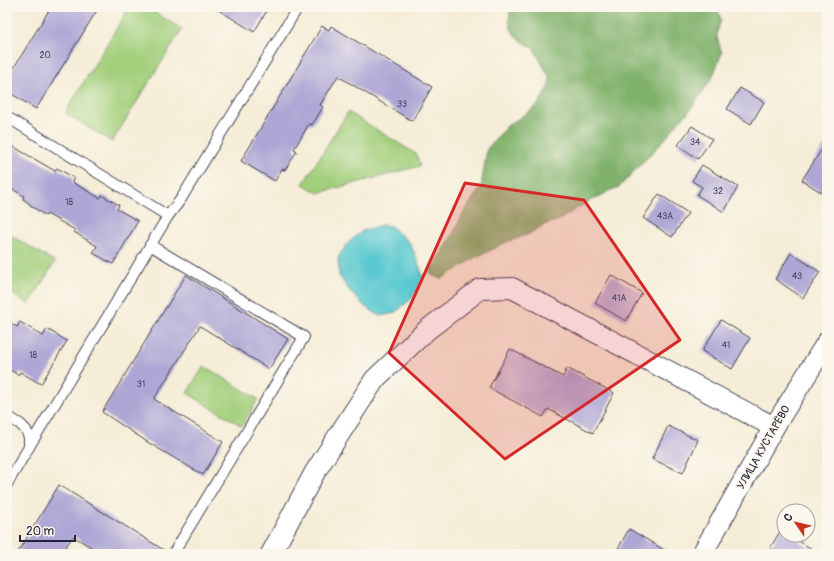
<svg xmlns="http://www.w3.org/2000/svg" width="834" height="561" font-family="Pangolin,sans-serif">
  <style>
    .green { fill: #a2cf7c; stroke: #62785c }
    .forest { fill: #81b26c; stroke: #526a54 }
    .water { fill: #5cc9d0; stroke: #3f7686 }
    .building { fill: #aea7d5 }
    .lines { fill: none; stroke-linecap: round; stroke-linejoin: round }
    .lane-casing { stroke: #424052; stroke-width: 12 }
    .street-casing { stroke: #424052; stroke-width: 22 }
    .lane { stroke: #fff; stroke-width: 10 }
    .street { stroke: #fff; stroke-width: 20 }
    .marked { fill: #d62828; fill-opacity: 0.2; stroke: #d62828; stroke-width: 3; stroke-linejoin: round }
    .labels { text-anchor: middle; stroke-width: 3.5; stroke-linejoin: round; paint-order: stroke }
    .number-label { font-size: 9px; fill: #454362 }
    .street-label { font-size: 11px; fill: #22223b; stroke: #fbf7ec }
  </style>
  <rect width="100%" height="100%" fill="#fbf7ec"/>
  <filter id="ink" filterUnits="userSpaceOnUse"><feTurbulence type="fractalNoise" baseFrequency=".025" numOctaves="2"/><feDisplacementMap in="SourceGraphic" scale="8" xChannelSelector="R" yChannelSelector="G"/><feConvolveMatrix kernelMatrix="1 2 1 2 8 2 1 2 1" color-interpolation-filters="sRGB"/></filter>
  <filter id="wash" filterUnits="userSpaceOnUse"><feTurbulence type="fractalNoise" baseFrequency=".012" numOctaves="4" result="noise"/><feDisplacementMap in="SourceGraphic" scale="16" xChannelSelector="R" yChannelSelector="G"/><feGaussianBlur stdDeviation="0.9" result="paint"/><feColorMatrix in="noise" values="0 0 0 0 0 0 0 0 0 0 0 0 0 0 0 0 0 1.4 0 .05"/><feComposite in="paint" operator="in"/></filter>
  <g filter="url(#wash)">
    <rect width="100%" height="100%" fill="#f5edd7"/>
    <g class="green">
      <path d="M133 7H146L182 29 112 142 65 113 127 11Z"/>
      <path d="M348 112 416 154 420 166 318 193 303 184Z"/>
      <path d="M7 233 55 262 29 304 7 291Z"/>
      <path d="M204 366 258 399 242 426 187 393Z"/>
    </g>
    <path class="forest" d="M509 7H717L721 20 717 32V38L722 53 712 78 695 103 687 114 680 120 666 138 619 187 608 191 601 197 592 199 559 220 544 225 529 234 521 237 516 239 508 241 485 253 474 258 464 265 441 279 432 275 430 271 447 245 464 212 481 187 487 149 494 141 507 126 536 107 548 89 550 78 534 49 517 38 511 29 509 20 510 14Z"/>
    <path class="water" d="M382 225 391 226 410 243 417 259 423 277 412 298 395 313 380 316 364 306 349 290 339 276 338 258 346 245 362 231Z"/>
    <g id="blocks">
      <g class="building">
        <path d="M51 7H99L36 109 7 91V79Z"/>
        <path d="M214 7H269L254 32Z"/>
        <path d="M322 26 329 30 331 26 432 87 412 121 338 76 320 105 323 107 312 125 309 124 294 149 297 151 285 170 282 169 275 181 241 161Z"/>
        <path d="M740 88 764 102 751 124 727 109Z"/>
        <path d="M692 126 712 139 698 159 678 145Z"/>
        <path d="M827 141V196L802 180Z"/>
        <path d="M7 143 55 171 57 168 74 178 72 182 100 198 102 195 119 205 117 209 138 221 113 264 93 253 97 246 74 232 75 230 47 214 46 216 30 205V204L23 199 24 196 7 186Z"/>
        <path d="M702 165 738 187 724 212 697 195 702 187 692 181Z"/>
        <path d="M659 194 688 213 672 237 643 218Z"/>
        <path d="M791 253 820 272 803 298 775 279Z"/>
        <path d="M186 275 288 339 269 369 200 326 154 399 223 442 203 475 149 443 102 412Z"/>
        <path d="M611 275 642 293 626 321 595 303Z"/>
        <path d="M721 320 750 338 732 369 702 351Z"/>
        <path d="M7 321 17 327 20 322 43 336 47 329 67 341 41 384 20 372 18 375 7 368Z"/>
        <path d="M510 349 563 377 567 368 614 393 593 433 548 409 543 417 489 388Z"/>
        <path d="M668 426 698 440 683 473 652 459Z"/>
        <path d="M59 485 167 552V554H102L73 536 61 554H17Z"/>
        <path d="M629 529 671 554H615Z"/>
        <path d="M781 530 784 532V535H789L820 554H780L770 548Z"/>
      </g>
    </g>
  </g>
  <g filter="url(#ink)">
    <use href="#blocks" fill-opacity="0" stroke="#424052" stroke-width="1"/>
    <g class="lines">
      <defs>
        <g id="lane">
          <path d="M7 117 168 216 181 199 298 7"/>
          <path d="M150 245 304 337 173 554"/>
          <path d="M7 416 20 424 26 430 29 437V447L7 484"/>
          <path d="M29 447 168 216"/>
        </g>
        <g id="street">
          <path d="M271 554 315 472 375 379 427 330 480 289 512 288 774 427"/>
          <path d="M702 554 774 427 827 342"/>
        </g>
      </defs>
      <use href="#lane" class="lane-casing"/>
      <use href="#street" class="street-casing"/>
      <use href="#lane" class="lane"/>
      <use href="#street" class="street"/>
    </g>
  </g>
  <path class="marked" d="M465 183 584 200 680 340 505 459 389 353Z"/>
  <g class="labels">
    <g class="number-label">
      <text x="45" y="58">20</text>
      <text x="402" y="107">33</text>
      <text x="695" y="145">34</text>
      <text x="718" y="194">32</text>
      <text x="69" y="205">18</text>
      <text x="665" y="219">43А</text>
      <text x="797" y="279">43</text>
      <text x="619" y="301">41А</text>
      <text x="726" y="348">41</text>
      <text x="33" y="358">18</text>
      <text x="141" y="387">31</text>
    </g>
    <g class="street-label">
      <text transform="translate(763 447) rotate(-60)" y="4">УЛИЦА КУСТАРЁВО</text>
    </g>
  </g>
  <rect width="834" height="561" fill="none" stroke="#fbf7ec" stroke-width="24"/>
  <g transform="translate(796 523) rotate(305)"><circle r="19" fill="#fbf7ec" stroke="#a4a2a5"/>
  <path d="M0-3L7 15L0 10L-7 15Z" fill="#c8321e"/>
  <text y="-6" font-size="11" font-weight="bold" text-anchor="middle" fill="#22223b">С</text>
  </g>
  <path d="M20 535v6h55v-6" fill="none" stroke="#22223b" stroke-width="2"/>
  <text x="26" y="535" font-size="12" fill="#22223b" stroke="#fbf7ec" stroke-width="3" paint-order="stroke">20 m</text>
</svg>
